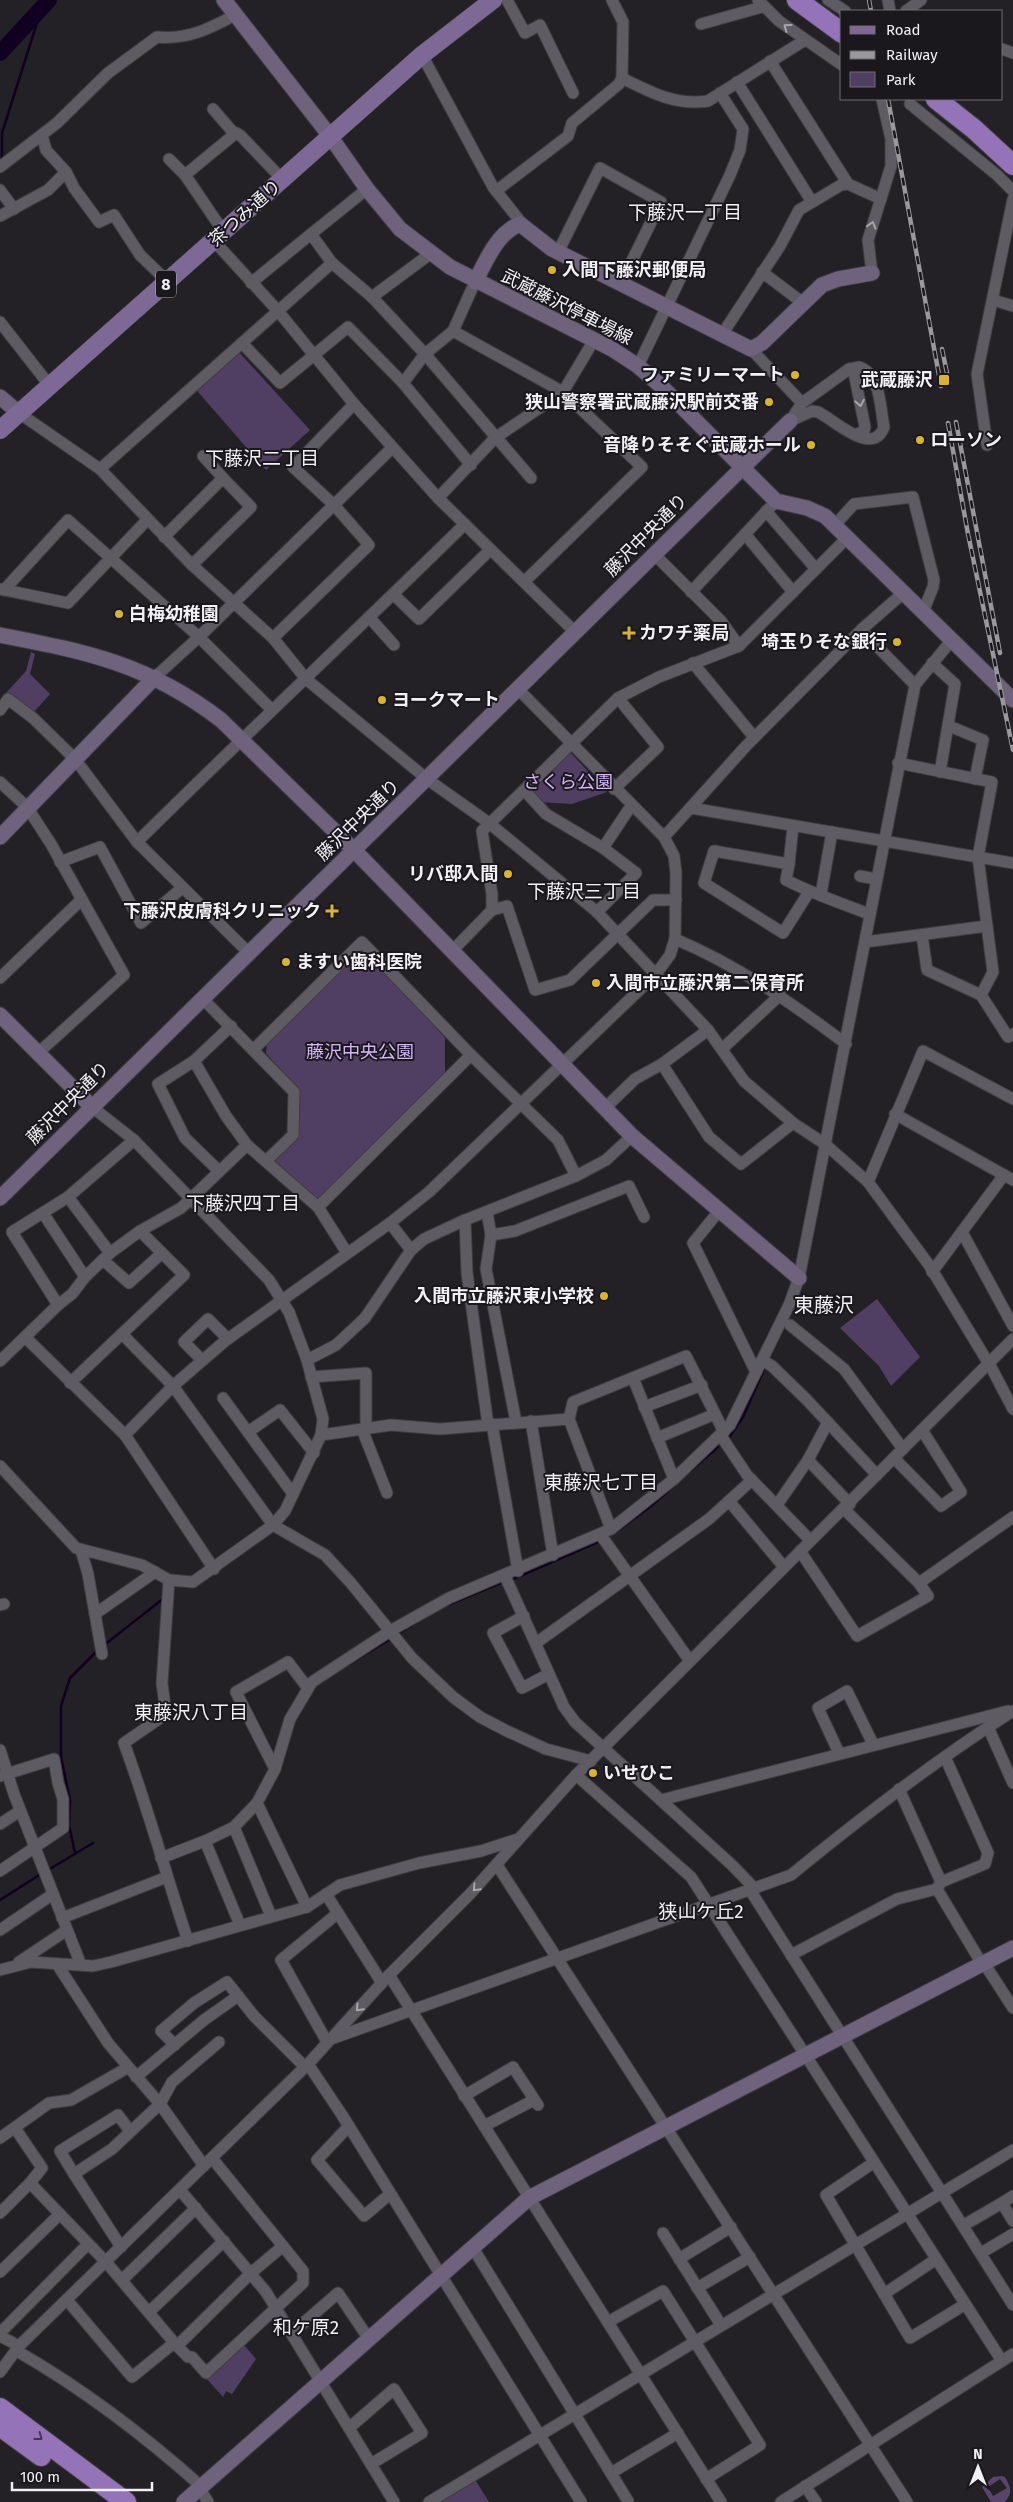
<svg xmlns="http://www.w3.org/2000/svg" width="1013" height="2502" font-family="'Fira Sans','Noto Sans JP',sans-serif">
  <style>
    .green { fill: #503f63 }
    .forest { fill: #58446d; fill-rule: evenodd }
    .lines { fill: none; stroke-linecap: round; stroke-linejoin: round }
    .stream { stroke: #110120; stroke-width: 2.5 }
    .river { stroke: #110120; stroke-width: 16 }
    .street-casing { stroke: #3e3d41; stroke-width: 13 }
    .secondary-casing { stroke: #3e3d41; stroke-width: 17 }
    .primary-casing { stroke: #3e3d41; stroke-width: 19 }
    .highway-casing { stroke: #3e3d41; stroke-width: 22 }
    .street { stroke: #5e5b62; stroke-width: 11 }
    .secondary { stroke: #6e627c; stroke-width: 15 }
    .primary { stroke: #7e6996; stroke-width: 18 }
    .highway { stroke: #9473b8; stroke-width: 20 }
    .rail-casing { stroke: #9a989d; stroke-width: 4.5 }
    .rail { stroke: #1a171d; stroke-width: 2.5; stroke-dasharray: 8; stroke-linecap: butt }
    .oneway { stroke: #a8a6ab }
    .oneway2 { stroke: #453753 }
    .poi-dot { fill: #d9b334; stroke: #1a171d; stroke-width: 2 }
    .labels { text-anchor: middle; stroke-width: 4; stroke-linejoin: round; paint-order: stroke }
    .shield { fill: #1a171d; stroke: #b0afb4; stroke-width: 1 }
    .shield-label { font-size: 16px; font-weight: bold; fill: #f1f0f4 }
    .street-label { font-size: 18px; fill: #f1f0f4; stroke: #1a171d }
    .poi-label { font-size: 18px; font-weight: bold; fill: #f1f0f4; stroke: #1a171d; text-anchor: start }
    .park-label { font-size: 18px; fill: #d5b5f9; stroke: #1a171d }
    .neighbourhood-label { font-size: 19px; fill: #f1f0f4; stroke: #1a171d }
    .quarter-label { font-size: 20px; fill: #f1f0f4; stroke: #1a171d }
  </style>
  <rect width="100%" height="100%" fill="#232026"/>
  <g class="green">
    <path d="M239 352 310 430 266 470 192 385Z"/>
    <path d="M31 652 35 654 30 674 50 694 33 713 6 693 26 671Z"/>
    <path d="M570 752 607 792 572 804 538 802 525 791Z"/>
    <path d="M360 947 369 952 445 1038V1073L321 1199 310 1200 275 1164V1158L296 1138 298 1090 266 1053 267 1044 285 1026 284 1020Z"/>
    <path d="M877 1299 920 1357 891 1386 879 1366 840 1328Z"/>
    <path d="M244 2345 256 2359 232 2394 226 2391 223 2397 206 2378Z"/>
    <path d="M474 2478 489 2502H435Z"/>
  </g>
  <path class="forest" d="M1002 2476 1005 2477C1011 2488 1013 2492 1005 2502H991L982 2487 993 2477ZM1000 2479 1007 2488 993 2496 988 2487Z"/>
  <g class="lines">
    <g class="stream">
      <path d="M2 157V133L42 7"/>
      <path d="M730 1436 743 1417 765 1367"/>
      <path d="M689 1472 718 1447"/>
      <path d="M620 1529 650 1507 668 1491"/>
      <path d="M511 1580 600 1541"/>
      <path d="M448 1605 503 1582"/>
      <path d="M396 1635 417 1622"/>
      <path d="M103 1646 164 1598"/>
      <path d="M341 1669 392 1638"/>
      <path d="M75 1853 69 1825 70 1800 61 1757V1706L70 1678 97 1651"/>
      <path d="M48 1870 93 1843"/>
      <path d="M0 1900 41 1874"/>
    </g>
    <path class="river" d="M0 53 49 0"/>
    <defs>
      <g id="street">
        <path d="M507 0 525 33 540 25 573 93"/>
        <path d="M758 0 779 21 842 65"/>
        <path d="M828 0 845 11"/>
        <path d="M888 0 890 11"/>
        <path d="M906 11 921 0"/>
        <path d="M701 24 762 7"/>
        <path d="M1002 49 1013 53"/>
        <path d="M422 55 493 187 524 226"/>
        <path d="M770 61 848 184"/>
        <path d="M622 78C650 92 676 106 708 101L805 40"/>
        <path d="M737 82 812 202"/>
        <path d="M910 104 997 175 1013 191"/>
        <path d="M213 109 232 131 240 135 282 179"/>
        <path d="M42 135 46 150 66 172 74 188 99 222 114 215 140 255 168 282"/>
        <path d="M169 159 185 175 223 231"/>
        <path d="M0 167 57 123 108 73 157 37C187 40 209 29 235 15"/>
        <path d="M185 175 236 133"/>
        <path d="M367 189 311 234 332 263 372 297 425 354 531 478"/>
        <path d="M0 190 14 209"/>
        <path d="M496 191 568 136 572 123 619 84 622 78 623 22 612 0"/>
        <path d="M0 216 48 190 66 172"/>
        <path d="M214 241 278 311 354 404 438 498 575 632"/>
        <path d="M558 252 600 168 661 202 621 283"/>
        <path d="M762 272 803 303"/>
        <path d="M872 273 868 240 891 166V139L882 99"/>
        <path d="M251 283 311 234"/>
        <path d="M372 297 430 254"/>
        <path d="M993 300 1013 306"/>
        <path d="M0 322 50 386"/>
        <path d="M453 331 563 392 642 467 525 581"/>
        <path d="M723 333 780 246 799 210 841 185 848 184 881 199"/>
        <path d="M242 343 280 383 348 327 403 383 471 465"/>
        <path d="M751 349 802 403"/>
        <path d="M638 366 730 175 740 150 743 129 720 93"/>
        <path d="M859 367C881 374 880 408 884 427 873 458 833 419 818 412L812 411 790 421 802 403 849 369Z"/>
        <path d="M849 369 854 373 865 427 864 431 855 435"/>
        <path d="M403 383 425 354 453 331 475 282"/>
        <path d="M19 413 100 469 192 565 273 638 306 679 427 779 489 823 597 912 708 1030 744 1081 793 1123 825 1144 868 1182 929 1265 992 1369 1013 1409"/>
        <path d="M987 445 977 374 1013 199"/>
        <path d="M203 456 223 478"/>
        <path d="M100 469 332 263"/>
        <path d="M438 498 495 438 563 392 594 340"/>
        <path d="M766 511 816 569"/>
        <path d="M834 526 854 504 913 497 934 580 933 587 923 612"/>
        <path d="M745 534 793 592"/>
        <path d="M164 537 223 478 251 507 192 565"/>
        <path d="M654 554 721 621 739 646"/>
        <path d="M0 589 68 603 147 520"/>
        <path d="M4 590 68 520 199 637 272 710"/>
        <path d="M691 592 776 501"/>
        <path d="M393 594 419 619 490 550"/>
        <path d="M902 594 861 630 915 685"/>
        <path d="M369 617 394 645"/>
        <path d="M273 638 369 545 334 505 293 467 354 404"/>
        <path d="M693 663 754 737"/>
        <path d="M932 663 955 684 940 772"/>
        <path d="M155 677 199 637 392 448"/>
        <path d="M0 710 8 699 33 718 75 759 137 842 248 952"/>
        <path d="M949 726 983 740 975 779"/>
        <path d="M898 763 992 782 978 857 993 972 981 995 1008 1037 1013 1034"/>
        <path d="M0 782 27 807 51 844 124 975 37 1054"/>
        <path d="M614 789 658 747 618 698"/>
        <path d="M525 791 546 814 603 848 636 873 597 912"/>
        <path d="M691 808 1013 863"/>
        <path d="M664 837 746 746 861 630"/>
        <path d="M137 842C245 735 356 631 465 524"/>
        <path d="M603 848 631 806"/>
        <path d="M60 862 100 847 141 923 182 888"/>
        <path d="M789 864 793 826"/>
        <path d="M860 876 876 879"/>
        <path d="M809 892 783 933 704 883 714 851 789 864 786 880C813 894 841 903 869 914"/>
        <path d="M821 894 832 832"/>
        <path d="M492 910V894L482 831 618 698 659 677 739 646 847 538"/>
        <path d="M922 935 927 970 981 995"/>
        <path d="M675 939C737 965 792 1003 846 1044"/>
        <path d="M865 942 987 926"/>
        <path d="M453 950 492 910 507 906 535 990 570 980 653 900H676"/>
        <path d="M0 978 81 900"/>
        <path d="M202 998 294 1092 293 1135 267 1160"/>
        <path d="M722 1049 780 995"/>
        <path d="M253 1050 362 942 471 1055 558 1140 576 1176"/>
        <path d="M194 1061 226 1116 247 1145 318 1207 347 1253"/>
        <path d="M662 1064 709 1137 741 1164 793 1123"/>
        <path d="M605 1108 635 1079 662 1064 708 1030"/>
        <path d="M895 1114 1013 1180"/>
        <path d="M219 1171 185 1138 158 1084 194 1061 231 1026"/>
        <path d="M868 1182 923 1051 1013 1099"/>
        <path d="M68 1197 110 1253"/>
        <path d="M318 1207 471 1055"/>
        <path d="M719 1211 693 1243 756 1372"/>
        <path d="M487 1212 491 1235 515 1231 629 1186 644 1217"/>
        <path d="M43 1213 85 1277"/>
        <path d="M465 1220 467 1273 488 1425"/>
        <path d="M390 1223 411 1250"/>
        <path d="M962 1232 1013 1326"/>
        <path d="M491 1235 486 1269 516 1422"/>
        <path d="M103 1260 129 1283 162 1253"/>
        <path d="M932 1272 1004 1175"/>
        <path d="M58 1305 12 1232 68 1197 134 1140"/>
        <path d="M790 1325 844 1369 903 1449"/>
        <path d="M122 1334 173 1386 273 1525 325 1555 350 1582 412 1658 453 1697 480 1717 507 1731 546 1749 591 1761"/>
        <path d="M25 1337 125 1435 214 1569"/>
        <path d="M202 1360 184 1342 208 1319 228 1339"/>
        <path d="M307 1360 336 1345 365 1318 411 1250 424 1239 465 1220 576 1176 606 1160 632 1136"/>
        <path d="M762 1360 772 1366 806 1399 877 1475"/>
        <path d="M0 1361 58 1305 72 1294 85 1277 110 1253 140 1231 181 1208 247 1145"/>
        <path d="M311 1377 366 1373V1429"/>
        <path d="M633 1378 674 1479"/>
        <path d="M70 1383 184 1275 140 1231"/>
        <path d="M223 1398 293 1494"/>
        <path d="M644 1407 702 1385"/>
        <path d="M569 1419 573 1402 686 1356 724 1432"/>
        <path d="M531 1421 553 1555"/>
        <path d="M492 1424 518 1571"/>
        <path d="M362 1429 387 1493"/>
        <path d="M248 1432 280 1410 314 1453"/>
        <path d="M125 1435 173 1386 225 1341 390 1223 429 1192 656 974 670 955 675 939 676 873 674 856 664 837 518 689"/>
        <path d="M321 1435 391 1425 440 1429 569 1419 611 1529"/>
        <path d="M721 1436 747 1475 810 1540"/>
        <path d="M657 1438 715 1414"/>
        <path d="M894 1458 941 1506 961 1492 922 1430"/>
        <path d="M808 1460 850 1504"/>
        <path d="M0 1466 76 1548 142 1565 169 1580 193 1582 273 1525 285 1511 321 1435 323 1419 307 1360 289 1312 269 1280 134 1140 92 1107"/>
        <path d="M729 1501 784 1567"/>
        <path d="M777 1505 808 1460 828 1422"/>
        <path d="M844 1509 919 1583"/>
        <path d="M600 1534 690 1661"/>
        <path d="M81 1550 88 1574 102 1654"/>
        <path d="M800 1551 857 1636 928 1596 919 1583 1013 1517"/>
        <path d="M505 1576 564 1707 575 1722 733 1866 755 1889"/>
        <path d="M169 1580 162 1683 166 1714 124 1743C148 1808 166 1875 188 1941"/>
        <path d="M0 1605 4 1604"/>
        <path d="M95 1614 155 1572"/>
        <path d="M524 1616 493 1633 522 1688 549 1674"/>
        <path d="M536 1643 709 1519 752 1480"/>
        <path d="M988 1727 1013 1783"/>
        <path d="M0 1750 14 1794 81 1965"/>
        <path d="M839 1753 818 1708 847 1691 873 1744"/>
        <path d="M275 1769 236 1692 288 1662 307 1687"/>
        <path d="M576 1775 691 1877 1002 2361"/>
        <path d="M0 1776 54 1759 58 1783 63 1799V1828L0 1871"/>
        <path d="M899 1789 941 1882 937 1889 982 1964"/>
        <path d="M661 1800 1008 1711"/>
        <path d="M257 1803 307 1907"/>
        <path d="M0 1824 20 1811"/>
        <path d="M234 1827 271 1916"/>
        <path d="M205 1841 240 1925"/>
        <path d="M161 1858 205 1841 234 1827 257 1803 275 1769 290 1719 312 1682 390 1631 449 1598 611 1529 674 1479 730 1425 789 1305 799 1278 915 685 951 641"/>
        <path d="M497 1865 907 2502"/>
        <path d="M941 1882 985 1864 988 1853 945 1757"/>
        <path d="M750 1890 1013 2305"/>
        <path d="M326 1894 382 1983"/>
        <path d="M62 1918 167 1877"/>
        <path d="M0 1930 53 1894"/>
        <path d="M791 1955 897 1899 937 1889"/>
        <path d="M19 1962 67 1930"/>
        <path d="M984 1963 1013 2008"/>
        <path d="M57 1964 108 2043 160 2104 204 2166"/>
        <path d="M0 1970 31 1962 93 1966 111 1962 307 1907 340 1885 419 1863 481 1851 518 1839"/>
        <path d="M389 1975 721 2502"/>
        <path d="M331 2039 791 1875C863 1816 934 1761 1013 1711"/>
        <path d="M327 2042 281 1960 338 1913"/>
        <path d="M175 2045 161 2031 194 2003 227 1982 254 2016 305 2067"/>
        <path d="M308 2064 342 2115 581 2502"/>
        <path d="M136 2077 204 2020 238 1996"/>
        <path d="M464 2096 513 2067 538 2105"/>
        <path d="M349 2126 317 2160 364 2216 390 2194"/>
        <path d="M484 2126 534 2100"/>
        <path d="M0 2138 49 2103 71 2100 127 2068"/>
        <path d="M873 2163 826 2195 910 2338 964 2305"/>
        <path d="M74 2174 60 2151 118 2115 130 2131"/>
        <path d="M30 2183 106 2262 177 2346 188 2357H192L206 2373 303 2283V2271L212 2158"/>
        <path d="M180 2190 266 2292 394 2502"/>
        <path d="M1013 2196 1002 2203 1013 2221"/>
        <path d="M0 2213 30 2183 42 2168 15 2128"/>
        <path d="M964 2225 1002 2203"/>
        <path d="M663 2233 721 2325"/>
        <path d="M121 2247 74 2174 112 2149 160 2104 172 2082 219 2042"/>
        <path d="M473 2248 628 2501"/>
        <path d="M981 2253 1013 2234"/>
        <path d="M679 2259 731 2227"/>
        <path d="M0 2272 60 2214"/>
        <path d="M122 2280 196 2208"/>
        <path d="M697 2288 750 2257"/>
        <path d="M884 2294 935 2260"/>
        <path d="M67 2300 132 2377 174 2343"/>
        <path d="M149 2312 224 2241"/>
        <path d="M608 2322 663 2291 760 2445 706 2479"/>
        <path d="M0 2333 88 2244"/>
        <path d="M292 2333 338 2293 369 2339"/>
        <path d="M0 2336 19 2346"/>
        <path d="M177 2346 251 2273 283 2246"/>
        <path d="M17 2351C83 2389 145 2436 202 2487"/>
        <path d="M0 2372 19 2346 308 2064 389 1975 470 1894 576 1775 1013 1339"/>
        <path d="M349 2428 394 2389 422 2433 371 2464"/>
        <path d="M611 2473 678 2433"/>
        <path d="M805 2486 816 2502"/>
        <path d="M200 2489 208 2502"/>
        <path d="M429 2502 1013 2150"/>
        <path d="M781 2502 1013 2354"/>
      </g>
      <g id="secondary">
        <path d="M224 0 330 136 367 189 400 229 450 267 612 349 638 366 661 386 776 501 807 508 825 516 1013 700"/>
        <path d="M475 282C486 261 497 233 520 224L552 249 751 349 762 343 822 285 838 279 872 273"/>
        <path d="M0 397 19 413"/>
        <path d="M0 635C88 652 148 664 221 720L354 850 632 1136 799 1278"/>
        <path d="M0 837 155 677"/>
        <path d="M0 1015 92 1107"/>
        <path d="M0 1198 790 421"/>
        <path d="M184 2502 529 2198 1013 1948"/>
      </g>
      <path id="primary" d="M0 430 422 55 493 0"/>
      <g id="highway">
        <path d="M797 0 842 33"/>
        <path d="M936 99 974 129 1013 165"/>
        <path d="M0 2408 126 2502"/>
        <path d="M0 2426 41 2456"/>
      </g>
    </defs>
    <use href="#street" class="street-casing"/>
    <use href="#secondary" class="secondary-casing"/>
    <use href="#primary" class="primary-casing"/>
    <use href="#highway" class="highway-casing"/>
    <use href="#street" class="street"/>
    <use href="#secondary" class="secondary"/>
    <use href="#primary" class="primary"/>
    <use href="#highway" class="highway"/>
    <defs>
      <g id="rail">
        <path d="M869 0 871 11"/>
        <path d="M888 99 941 386"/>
        <path d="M942 349 949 383"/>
        <path d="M956 422 1000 653"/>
        <path d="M948 423 968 534 1013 750"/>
      </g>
    </defs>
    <use href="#rail" class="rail-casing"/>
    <use href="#rail" class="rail"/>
  </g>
  <defs><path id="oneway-chevron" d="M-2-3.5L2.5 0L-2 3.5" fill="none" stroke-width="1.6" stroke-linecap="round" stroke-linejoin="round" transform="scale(1.25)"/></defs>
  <g class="oneway">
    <use href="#oneway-chevron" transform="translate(787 27) rotate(-144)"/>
    <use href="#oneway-chevron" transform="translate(872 225) rotate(-73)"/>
    <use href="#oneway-chevron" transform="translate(860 403) rotate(79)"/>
    <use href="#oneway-chevron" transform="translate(476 1888) rotate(133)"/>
    <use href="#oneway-chevron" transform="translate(359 2008) rotate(133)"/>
  </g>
  <use class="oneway2" href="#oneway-chevron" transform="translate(39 2437) rotate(37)"/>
  <g class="poi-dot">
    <circle cx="552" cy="270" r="5"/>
    <circle cx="795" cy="375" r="5"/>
    <rect x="938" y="374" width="12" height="12" rx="2.5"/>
    <circle cx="769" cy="402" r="5"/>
    <circle cx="920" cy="440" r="5"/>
    <circle cx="811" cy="445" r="5"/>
    <circle cx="119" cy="614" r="5"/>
    <path d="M626.5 625.5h5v5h5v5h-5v5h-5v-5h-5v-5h5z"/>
    <circle cx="897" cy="642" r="5"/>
    <circle cx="382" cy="700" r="5"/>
    <circle cx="508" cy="874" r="5"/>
    <path d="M329.5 903.5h5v5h5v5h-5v5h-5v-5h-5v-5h5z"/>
    <circle cx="286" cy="962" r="5"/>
    <circle cx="596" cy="983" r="5"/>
    <circle cx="604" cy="1296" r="5"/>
    <circle cx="593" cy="1773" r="5"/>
  </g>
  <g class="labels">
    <rect class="shield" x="156" y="270.5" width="20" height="27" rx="4"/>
    <g class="shield-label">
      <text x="166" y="290">8</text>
    </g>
    <g class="street-label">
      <text transform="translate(245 213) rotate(-42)" y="6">茶つみ通り</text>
      <text transform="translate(567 307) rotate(27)" y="6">武蔵藤沢停車場線</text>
      <text transform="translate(646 535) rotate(-45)" y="6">藤沢中央通り</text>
      <text transform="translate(358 820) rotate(-44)" y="6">藤沢中央通り</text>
      <text transform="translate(68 1103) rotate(-45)" y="6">藤沢中央通り</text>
    </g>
    <g class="poi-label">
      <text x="562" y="276">入間下藤沢郵便局</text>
      <text x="785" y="381" text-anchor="end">ファミリーマート</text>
      <text x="933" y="386" text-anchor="end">武蔵藤沢</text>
      <text x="759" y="408" text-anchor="end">狭山警察署武蔵藤沢駅前交番</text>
      <text x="930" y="446">ローソン</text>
      <text x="801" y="451" text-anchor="end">音降りそそぐ武蔵ホール</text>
      <text x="129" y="620">白梅幼稚園</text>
      <text x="639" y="639">カワチ薬局</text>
      <text x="887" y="648" text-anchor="end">埼玉りそな銀行</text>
      <text x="392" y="706">ヨークマート</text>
      <text x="498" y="880" text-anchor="end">リバ邸入間</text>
      <text x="321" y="917" text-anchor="end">下藤沢皮膚科クリニック</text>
      <text x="296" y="968">ますい歯科医院</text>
      <text x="606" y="989">入間市立藤沢第二保育所</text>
      <text x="594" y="1302" text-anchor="end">入間市立藤沢東小学校</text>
      <text x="603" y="1779">いせひこ</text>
    </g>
    <g class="park-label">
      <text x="568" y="788">さくら公園</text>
      <text x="360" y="1058">藤沢中央公園</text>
    </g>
    <g class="neighbourhood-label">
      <text x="685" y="219">下藤沢一丁目</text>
      <text x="262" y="465">下藤沢二丁目</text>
      <text x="584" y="898">下藤沢三丁目</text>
      <text x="243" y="1210">下藤沢四丁目</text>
      <text x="601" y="1489">東藤沢七丁目</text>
      <text x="191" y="1719">東藤沢八丁目</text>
      <text x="701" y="1918">狭山ケ丘2</text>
      <text x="306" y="2334">和ケ原2</text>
    </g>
    <g class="quarter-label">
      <text x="824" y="1312">東藤沢</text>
    </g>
  </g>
  <rect x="840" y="10" width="162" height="90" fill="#1a171d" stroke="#706e73"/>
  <rect x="850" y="26" width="25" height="8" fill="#7e6996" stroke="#706e73"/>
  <text x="886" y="35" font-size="15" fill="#f1f0f4">Road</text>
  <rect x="850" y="51" width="25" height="8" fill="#9a989d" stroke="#706e73"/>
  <text x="886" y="60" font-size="15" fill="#f1f0f4">Railway</text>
  <rect x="850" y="72" width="25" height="15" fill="#503f63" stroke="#706e73"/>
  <text x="886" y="85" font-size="15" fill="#f1f0f4">Park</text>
  <g transform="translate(978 2467)" stroke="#1a171d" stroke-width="4" paint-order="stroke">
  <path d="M0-4L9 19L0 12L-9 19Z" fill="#f1f0f4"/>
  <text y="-8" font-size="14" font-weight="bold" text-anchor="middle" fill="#f1f0f4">N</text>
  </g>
  <path d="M12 2482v8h140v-8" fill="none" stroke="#f1f0f4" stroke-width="2.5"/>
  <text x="20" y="2482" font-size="15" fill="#f1f0f4" stroke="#1a171d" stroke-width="4" paint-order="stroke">100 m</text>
</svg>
